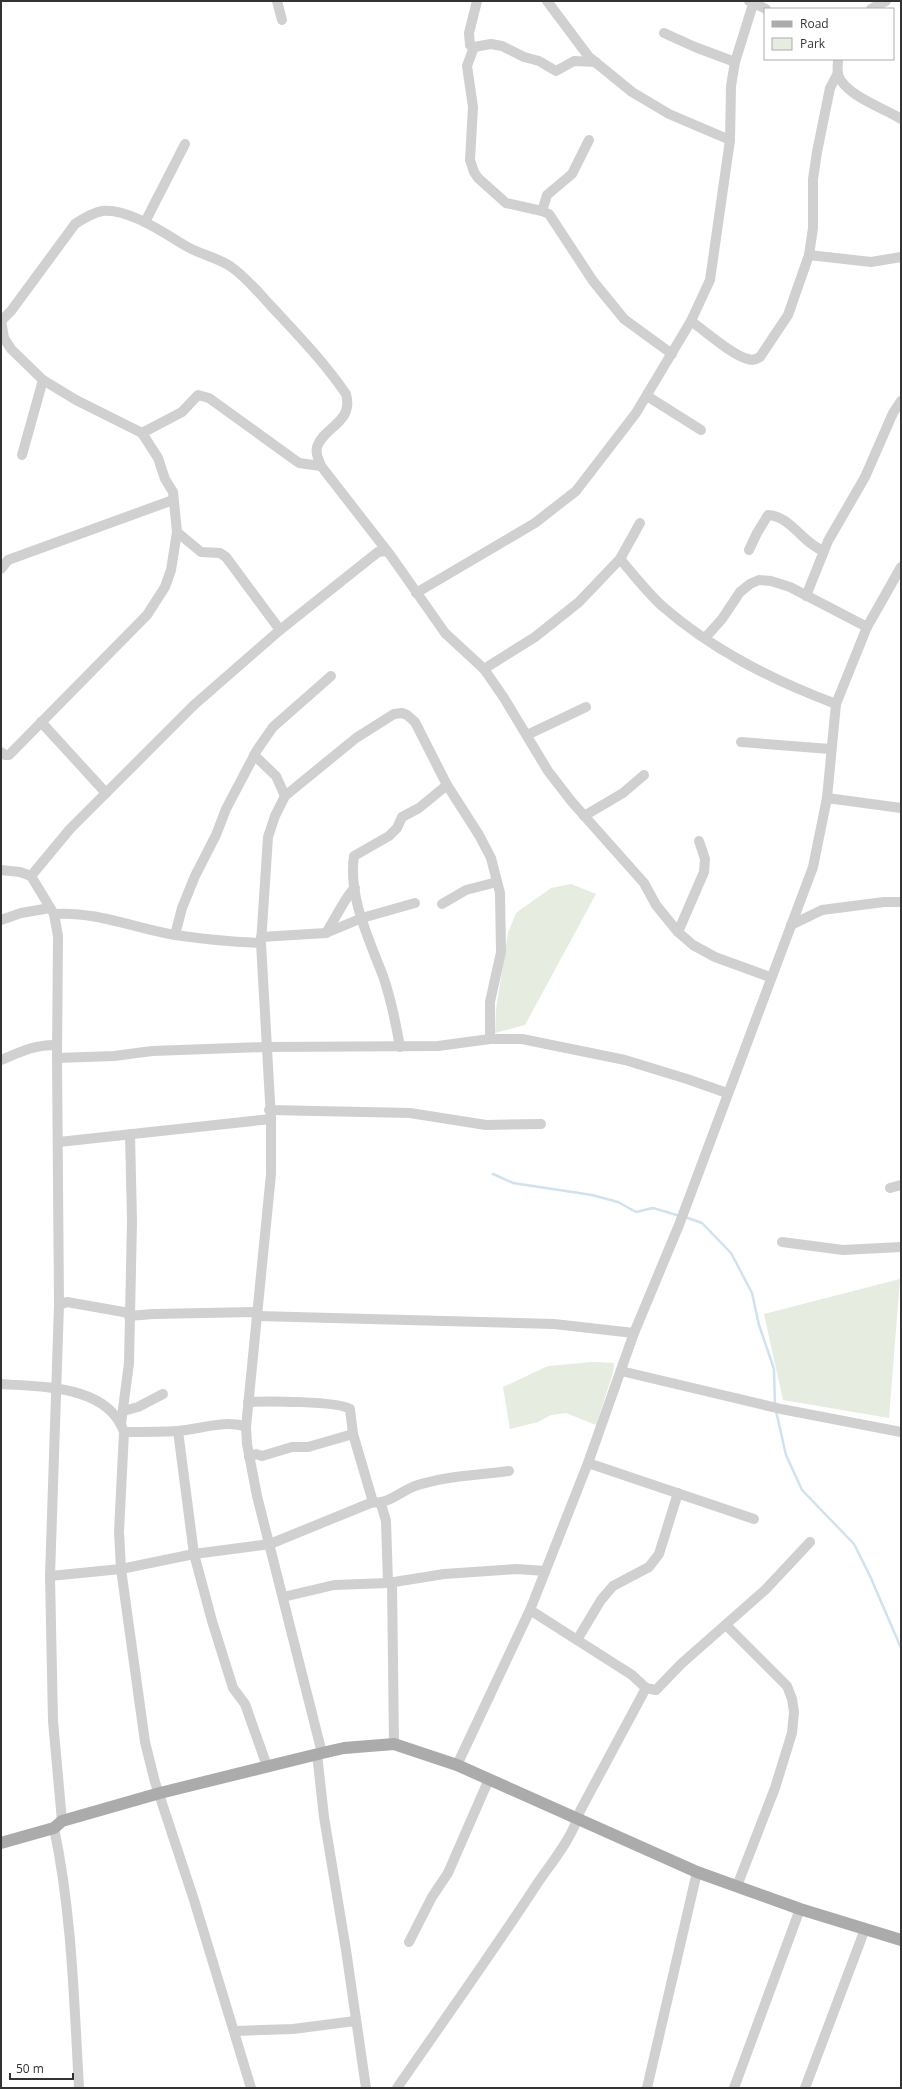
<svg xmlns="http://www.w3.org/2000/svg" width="902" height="2089" font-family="'Open Sans',sans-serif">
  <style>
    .green { fill: #e6ecdf }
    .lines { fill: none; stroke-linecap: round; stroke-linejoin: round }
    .stream { stroke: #cfe2ee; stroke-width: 2.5 }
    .minor { stroke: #d0d0d0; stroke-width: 10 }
    .major { stroke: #ababab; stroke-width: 12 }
  </style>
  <rect width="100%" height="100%" fill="#fff"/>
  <g class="green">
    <path d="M571 884 596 894 525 1025 495 1033 496 1009 508 933 516 913 551 888Z"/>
    <path d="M900 1279 889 1418 783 1400 764 1314Z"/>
    <path d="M592 1362 614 1363 613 1373 596 1425 566 1413 551 1415 538 1422 510 1429 503 1387 548 1366Z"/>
  </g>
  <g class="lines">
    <g class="stream">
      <path d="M493 1174 513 1183 592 1195 618 1202 636 1212 653 1208 680 1216"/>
      <path d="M685 1217 702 1223 731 1253 752 1293 759 1325 774 1369 775 1406"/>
      <path d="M776 1411 786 1455 802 1490 854 1544 870 1576 901 1648"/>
    </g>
    <g class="minor">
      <path d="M277 1 282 20"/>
      <path d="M477 1 469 33 470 45 474 47 491 44 502 46 524 57 539 61 556 71 574 61 596 62"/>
      <path d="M547 1 589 57 632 92 669 114 730 140"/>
      <path d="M749 1 766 9"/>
      <path d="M871 9 886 1"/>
      <path d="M664 33 695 47 735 62"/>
      <path d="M474 47 467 66 473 107 470 160 474 172 478 178 506 203 542 211 549 214 593 281 624 319 672 354"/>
      <path d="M838 59C838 64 837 70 838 75 846 96 884 108 901 119"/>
      <path d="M542 211 547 195 572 174 589 140"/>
      <path d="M145 222 185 144"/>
      <path d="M809 255 871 262 901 257"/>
      <path d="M1 320 4 338 11 349 43 380 76 400 142 433 158 458 165 479 173 492 177 532 171 570 165 587 147 615 9 755H5L1 752"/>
      <path d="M2 320 11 311 75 224C84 218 92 213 102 211 128 208 164 233 186 246 199 254 216 257 230 266 246 277 258 292 271 306 298 335 324 362 346 394 354 423 324 426 317 447 315 454 319 460 321 466L391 556 445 633 484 669 504 698 548 771 572 802 644 883 656 905 678 932 693 945 715 957 770 977"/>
      <path d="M691 321C705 331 733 356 748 359 753 361 756 359 760 357L788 315 809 255 813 228V179L817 152 830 88 838 73"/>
      <path d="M647 396 701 430"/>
      <path d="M142 433 182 412 198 395 209 398 299 463 321 466"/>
      <path d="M22 455 43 380"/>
      <path d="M177 532 201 552 220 553 226 557 280 630"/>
      <path d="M749 550 757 533 768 515C791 516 803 544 824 551"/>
      <path d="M620 559C633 574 646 591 661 605 712 650 772 680 836 704"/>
      <path d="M1 569 8 560 173 500"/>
      <path d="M416 593 535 523 576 491 636 413 691 321 710 280 730 140 731 86 735 62 754 1"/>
      <path d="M806 596 828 541 865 477 893 413 901 401"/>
      <path d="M705 638 722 619 740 592 750 584 759 580 771 581 790 587 867 627"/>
      <path d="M484 669 535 637 579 602 620 559 640 523"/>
      <path d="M41 722 106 793"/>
      <path d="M527 735 586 707"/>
      <path d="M741 742 830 749"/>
      <path d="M254 755 276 776 285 796"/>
      <path d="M827 798 901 808"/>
      <path d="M584 816 623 793 644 775"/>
      <path d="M1 870 20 872 31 876 54 914 58 936 57 1058 59 1305 50 1576 53 1721 62 1821"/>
      <path d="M31 876 70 829 194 705 280 630 378 552 386 551"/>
      <path d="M442 904 466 890 497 882"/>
      <path d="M54 914C96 911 134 928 175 935 203 939 232 942 261 943"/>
      <path d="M1 920 21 913 50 908"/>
      <path d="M791 925 822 910 884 902H901"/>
      <path d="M678 932 704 872 705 859 699 841"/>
      <path d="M326 933C332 924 349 891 355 888"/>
      <path d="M175 935 182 908 195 876 216 835 226 809 257 750 273 727 331 676"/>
      <path d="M261 937 326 933 362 918 415 903"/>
      <path d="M400 1047C396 1024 391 999 383 976 369 939 348 897 354 856L389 836 397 828 402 817 419 808 447 785"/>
      <path d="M57 1058 114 1056 152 1051 266 1047 438 1046 490 1039H522L625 1060 687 1079 727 1093"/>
      <path d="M1 1060C20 1052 36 1044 57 1045"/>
      <path d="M269 1110 410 1113 486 1125 541 1124"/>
      <path d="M59 1142 271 1119"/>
      <path d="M890 1188 901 1185"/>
      <path d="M782 1242 843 1250 901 1247"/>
      <path d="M59 1305 67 1302 129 1313"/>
      <path d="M129 1316 153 1314 257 1312"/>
      <path d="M257 1316 554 1324 634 1333"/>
      <path d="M621 1371 781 1409 901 1432"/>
      <path d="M1 1384C42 1387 108 1385 124 1432L119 1532 121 1569 145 1742 155 1782 194 1900 251 2088"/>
      <path d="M248 1402C265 1401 338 1401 350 1409L353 1434 373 1502"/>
      <path d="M123 1411 138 1407 163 1394"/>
      <path d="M121 1424 129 1363 132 1221 130 1134"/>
      <path d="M178 1431 194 1554 212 1621 233 1688 245 1704 267 1766"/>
      <path d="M124 1432C142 1432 160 1432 177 1431 198 1430 225 1419 246 1427"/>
      <path d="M249 1457 256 1454 262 1456 292 1447H308L353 1434"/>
      <path d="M588 1463 754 1519"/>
      <path d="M381 1504 386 1521 388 1583"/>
      <path d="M50 1576 121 1569 194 1554 270 1544 373 1502C387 1505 401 1491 415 1486 444 1476 478 1475 509 1471"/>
      <path d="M392 1582 394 1744"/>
      <path d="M283 1597 334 1585 388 1583 444 1574 517 1569 545 1571"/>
      <path d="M530 1610 632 1675 646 1688 656 1690 681 1664 765 1590 810 1542"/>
      <path d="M726 1625 787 1686 792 1699 794 1712 792 1733 775 1788 737 1886"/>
      <path d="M577 1640 601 1600 613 1586 649 1567 659 1554 678 1493"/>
      <path d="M322 1753 257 1496 247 1444 246 1427 271 1174V1119L261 943 268 837 275 816 285 796 356 738 394 714 402 713 407 715 415 722 447 785 479 835 491 858 500 893 501 952 490 1002V1039"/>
      <path d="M317 1754 324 1817 346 1950 366 2088"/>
      <path d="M457 1765 530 1610 588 1463 634 1333 679 1225 813 867 827 798 836 704 867 627 901 567"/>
      <path d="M54 1828C72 1913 74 2001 79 2088"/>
      <path d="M409 1942 432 1897 448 1873 489 1779"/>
      <path d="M235 2031 293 2029 355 2021"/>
      <path d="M397 2088C444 2020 492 1953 537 1884 552 1862 573 1837 580 1811L646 1688"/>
      <path d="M647 2088 697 1872"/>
      <path d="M734 2088 800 1909"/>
      <path d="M805 2088 865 1929"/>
    </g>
    <path class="major" d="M1 1843 54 1828 62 1821 160 1793 322 1753 344 1748 394 1744 457 1765 697 1872 800 1909 901 1940"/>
  </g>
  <rect width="902" height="2089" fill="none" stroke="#333333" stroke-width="4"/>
  <rect x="764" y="8" width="130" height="52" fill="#ffffff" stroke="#adadad"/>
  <rect x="772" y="21" width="20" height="6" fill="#ababab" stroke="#adadad"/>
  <text x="800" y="28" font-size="12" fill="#333333">Road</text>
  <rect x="772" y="38" width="20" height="12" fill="#e6ecdf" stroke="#adadad"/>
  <text x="800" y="48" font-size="12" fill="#333333">Park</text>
  <path d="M10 2073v6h63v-6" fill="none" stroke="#333333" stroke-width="2"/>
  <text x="16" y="2073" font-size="12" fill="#333333" stroke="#ffffff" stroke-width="3" paint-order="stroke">50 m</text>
</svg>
